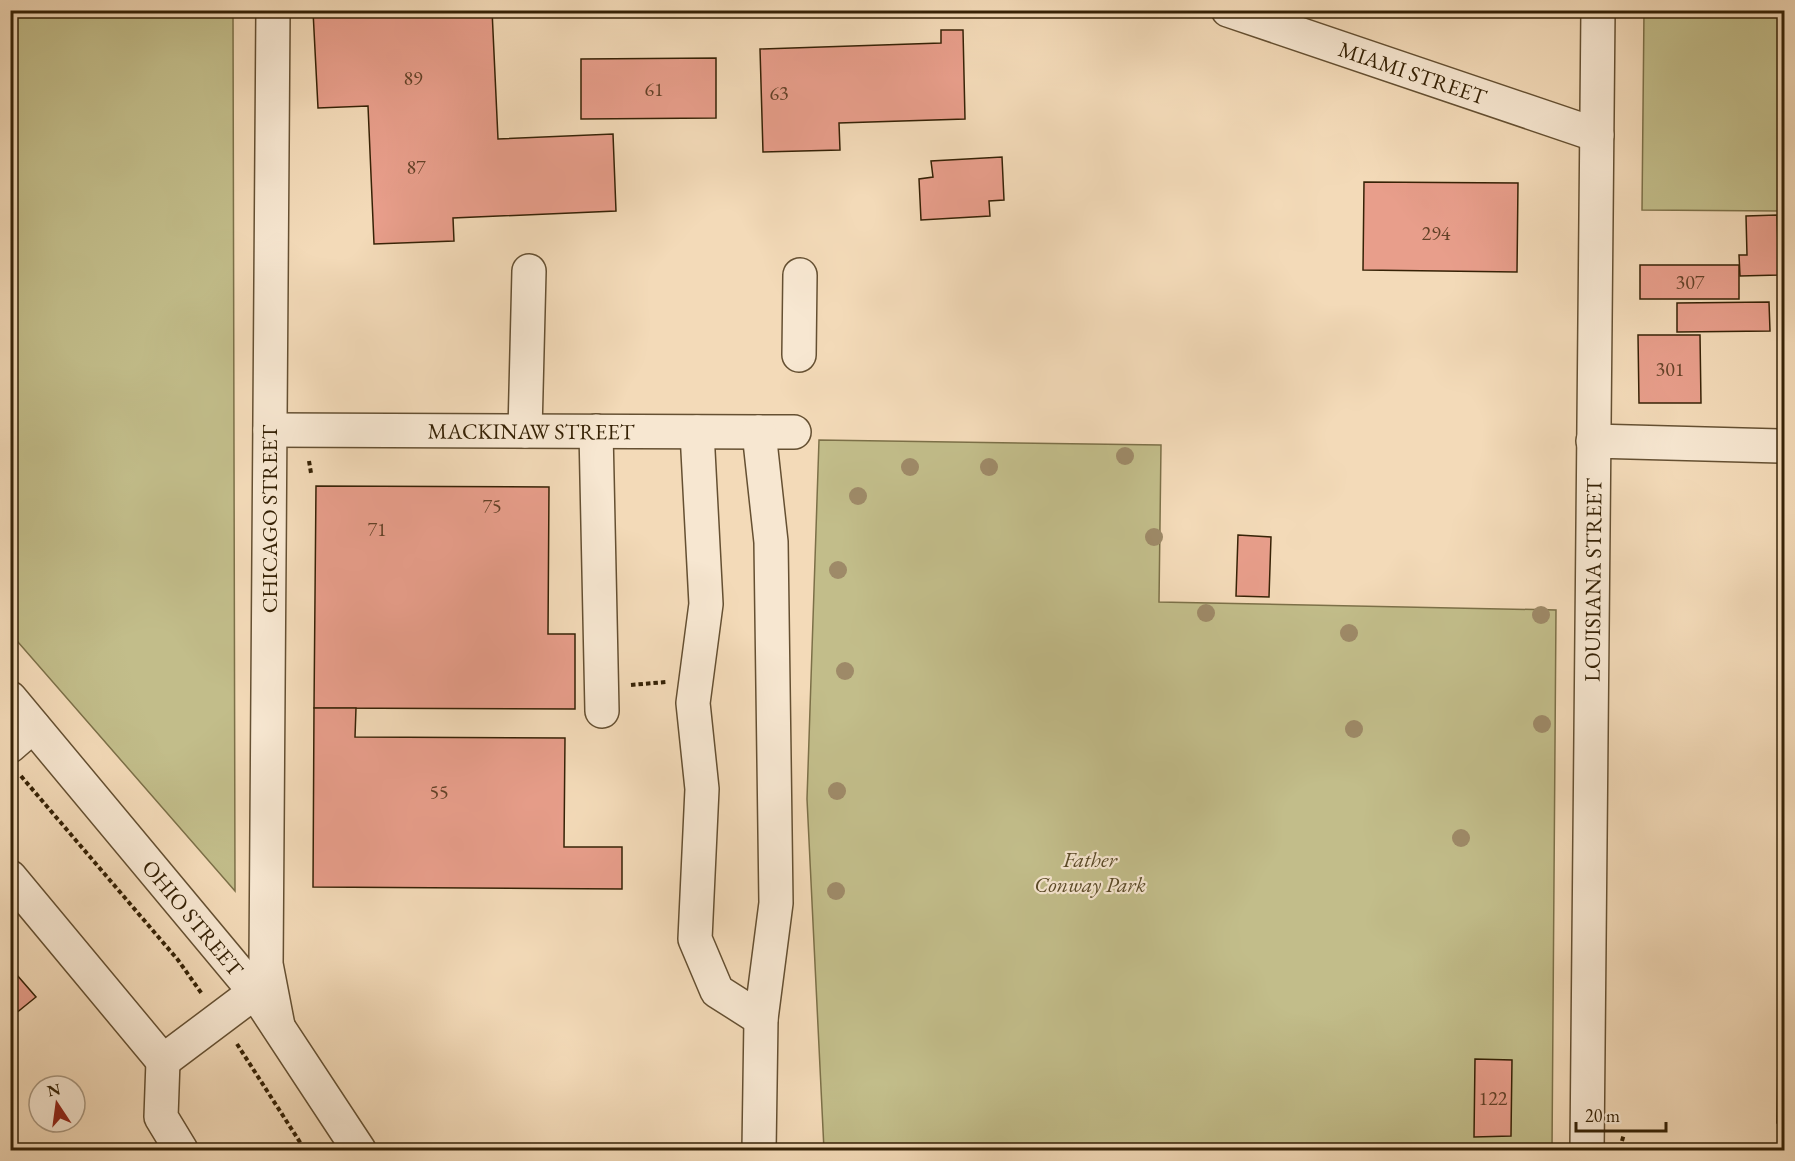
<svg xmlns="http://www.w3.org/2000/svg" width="1795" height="1161" font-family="'EB Garamond',serif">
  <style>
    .green { fill: #c2bd8a; stroke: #7c7048; stroke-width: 1.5 }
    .building { fill: #e89e8b; stroke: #362206; stroke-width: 1.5 }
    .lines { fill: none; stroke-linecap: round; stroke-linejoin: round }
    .minor-casing { stroke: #655032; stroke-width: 36 }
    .path { stroke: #362206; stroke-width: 4; stroke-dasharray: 4.5 3; stroke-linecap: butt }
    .minor { stroke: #f7e7d1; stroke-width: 33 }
    .tree { fill: #9e8a68 }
    .labels { text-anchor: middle; stroke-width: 4.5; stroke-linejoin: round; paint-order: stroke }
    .number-label { font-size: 20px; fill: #624127 }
    .street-label { font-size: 22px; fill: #362206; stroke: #f7e7d1 }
    .park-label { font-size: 22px; font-style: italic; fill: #594927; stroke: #f7e7d1 }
  </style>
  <rect width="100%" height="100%" fill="#f3dab8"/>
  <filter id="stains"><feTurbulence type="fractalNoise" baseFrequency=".00333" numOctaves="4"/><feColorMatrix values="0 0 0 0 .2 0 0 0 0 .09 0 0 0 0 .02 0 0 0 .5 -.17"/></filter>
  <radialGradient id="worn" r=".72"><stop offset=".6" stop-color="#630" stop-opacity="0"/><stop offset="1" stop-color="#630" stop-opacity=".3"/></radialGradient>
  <g class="green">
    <path d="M10 11H233L235 891 11 634Z"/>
    <path d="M1644 11H1784V211L1642 210Z"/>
    <path d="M819 440 1161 445 1159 602 1556 610 1552 1150H824L807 799Z"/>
  </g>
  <g class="building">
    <path d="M492 10 498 139 613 134 616 211 453 218 454 241 374 244 368 106 318 108 313 11Z"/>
    <path d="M941 30H963L965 119 839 123 840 150 763 152 760 49 941 43Z"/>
    <path d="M716 58V118L581 119V59Z"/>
    <path d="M1002 157 1004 200 989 201 990 216 921 220 919 179 933 177 931 161Z"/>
    <path d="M1364 182 1518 183 1517 272 1363 270Z"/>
    <path d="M1777 215 1779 275 1740 276 1739 255H1747L1746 216Z"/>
    <rect x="1640" y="265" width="99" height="34"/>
    <path d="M1769 302 1770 331 1677 332V303Z"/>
    <path d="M1780 310H1784V397H1779Z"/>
    <path d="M1638 335H1700L1701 403H1639Z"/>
    <path d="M316 486 549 487 548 634H575V709L314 708Z"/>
    <path d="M1238 535 1271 537 1269 597 1236 596Z"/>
    <path d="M314 708H356L355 737 565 738 564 847H622V889L313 887Z"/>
    <path d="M10 967 36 997 10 1018Z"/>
    <path d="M1778 1051H1784V1123H1777Z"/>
    <path d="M1475 1059 1512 1060 1511 1136 1474 1137Z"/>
  </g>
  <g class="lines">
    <defs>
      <g id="minor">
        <path d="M273 10 266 964 278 1026"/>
        <path id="s1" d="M1228 10 1597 135"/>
        <path d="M799 355 800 275"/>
        <path id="s2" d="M270 430 794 432"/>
        <path d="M525 431 529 271"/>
        <path d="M596 431 602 711"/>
        <path d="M697 432 706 604 693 703 702 789 695 939 717 991 761 1019"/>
        <path d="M1593 441 1784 446"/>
        <path id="s3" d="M10 698 255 992 359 1150"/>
        <path d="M10 746 33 726"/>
        <path d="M10 877 163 1061 255 992"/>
        <path d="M163 1061 161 1117 181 1150"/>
        <path d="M759 1150 761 1019 776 903 771 542 759 432"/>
        <path id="s4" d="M1587 1150 1598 10"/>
      </g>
    </defs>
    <use href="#minor" class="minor-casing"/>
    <g class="path">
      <path d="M309 461 311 473"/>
      <path d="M631 685 666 682"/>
      <path d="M21 776 178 960 202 994"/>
      <path d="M237 1044 305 1150"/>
      <path d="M1622 1141 1624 1134"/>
    </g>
    <use href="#minor" class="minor"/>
  </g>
  <g class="tree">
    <circle cx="1125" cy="456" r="9"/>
    <circle cx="910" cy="467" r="9"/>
    <circle cx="989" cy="467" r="9"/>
    <circle cx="858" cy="496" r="9"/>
    <circle cx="1154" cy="537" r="9"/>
    <circle cx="838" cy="570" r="9"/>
    <circle cx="1206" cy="613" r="9"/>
    <circle cx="1541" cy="615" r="9"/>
    <circle cx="1349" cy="633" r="9"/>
    <circle cx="845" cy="671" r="9"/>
    <circle cx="1542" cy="724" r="9"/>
    <circle cx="1354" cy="729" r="9"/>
    <circle cx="837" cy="791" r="9"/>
    <circle cx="1461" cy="838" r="9"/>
    <circle cx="836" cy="891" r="9"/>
  </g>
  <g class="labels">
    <g class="number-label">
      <text x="413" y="85">89</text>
      <text x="654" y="96">61</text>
      <text x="779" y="100">63</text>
      <text x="416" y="174">87</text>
      <text x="1436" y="240">294</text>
      <text x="1690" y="289">307</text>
      <text x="1670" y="376">301</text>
      <text x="492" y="513">75</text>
      <text x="377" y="536">71</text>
      <text x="439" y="799">55</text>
      <text x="1493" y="1105">122</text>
    </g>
    <g class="street-label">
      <text dy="8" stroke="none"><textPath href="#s1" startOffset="195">MIAMI STREET</textPath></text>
      <text dy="8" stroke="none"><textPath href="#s2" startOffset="261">MACKINAW STREET</textPath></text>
      <text transform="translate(269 519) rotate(-90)" y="8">CHICAGO STREET</text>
      <text dy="8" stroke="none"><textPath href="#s4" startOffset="570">LOUISIANA STREET</textPath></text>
      <text dy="8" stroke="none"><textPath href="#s3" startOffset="286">OHIO STREET</textPath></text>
    </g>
    <g class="park-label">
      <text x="1090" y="867">Father<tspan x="1090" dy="25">Conway Park</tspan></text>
    </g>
  </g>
  <rect width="1795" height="1161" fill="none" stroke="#f3dab8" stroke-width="36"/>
  <rect x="12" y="12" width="1771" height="1137" fill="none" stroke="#362206" stroke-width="3"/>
  <rect x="18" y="18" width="1759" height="1125" fill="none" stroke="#362206" stroke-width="1.5"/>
  <g transform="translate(57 1104) rotate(347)"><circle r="28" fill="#f7e7d1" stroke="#aa9880" stroke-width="1.5"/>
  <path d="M0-4.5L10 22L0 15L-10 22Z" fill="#8f2418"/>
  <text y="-9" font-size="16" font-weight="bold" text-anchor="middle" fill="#362206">N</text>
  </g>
  <path d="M1576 1122v9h90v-9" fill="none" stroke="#362206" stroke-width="3"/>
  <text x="1585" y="1122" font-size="18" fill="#362206" stroke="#f7e7d1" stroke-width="4.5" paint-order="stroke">20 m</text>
  <rect width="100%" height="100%" filter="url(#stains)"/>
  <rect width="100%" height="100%" fill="url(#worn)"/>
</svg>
